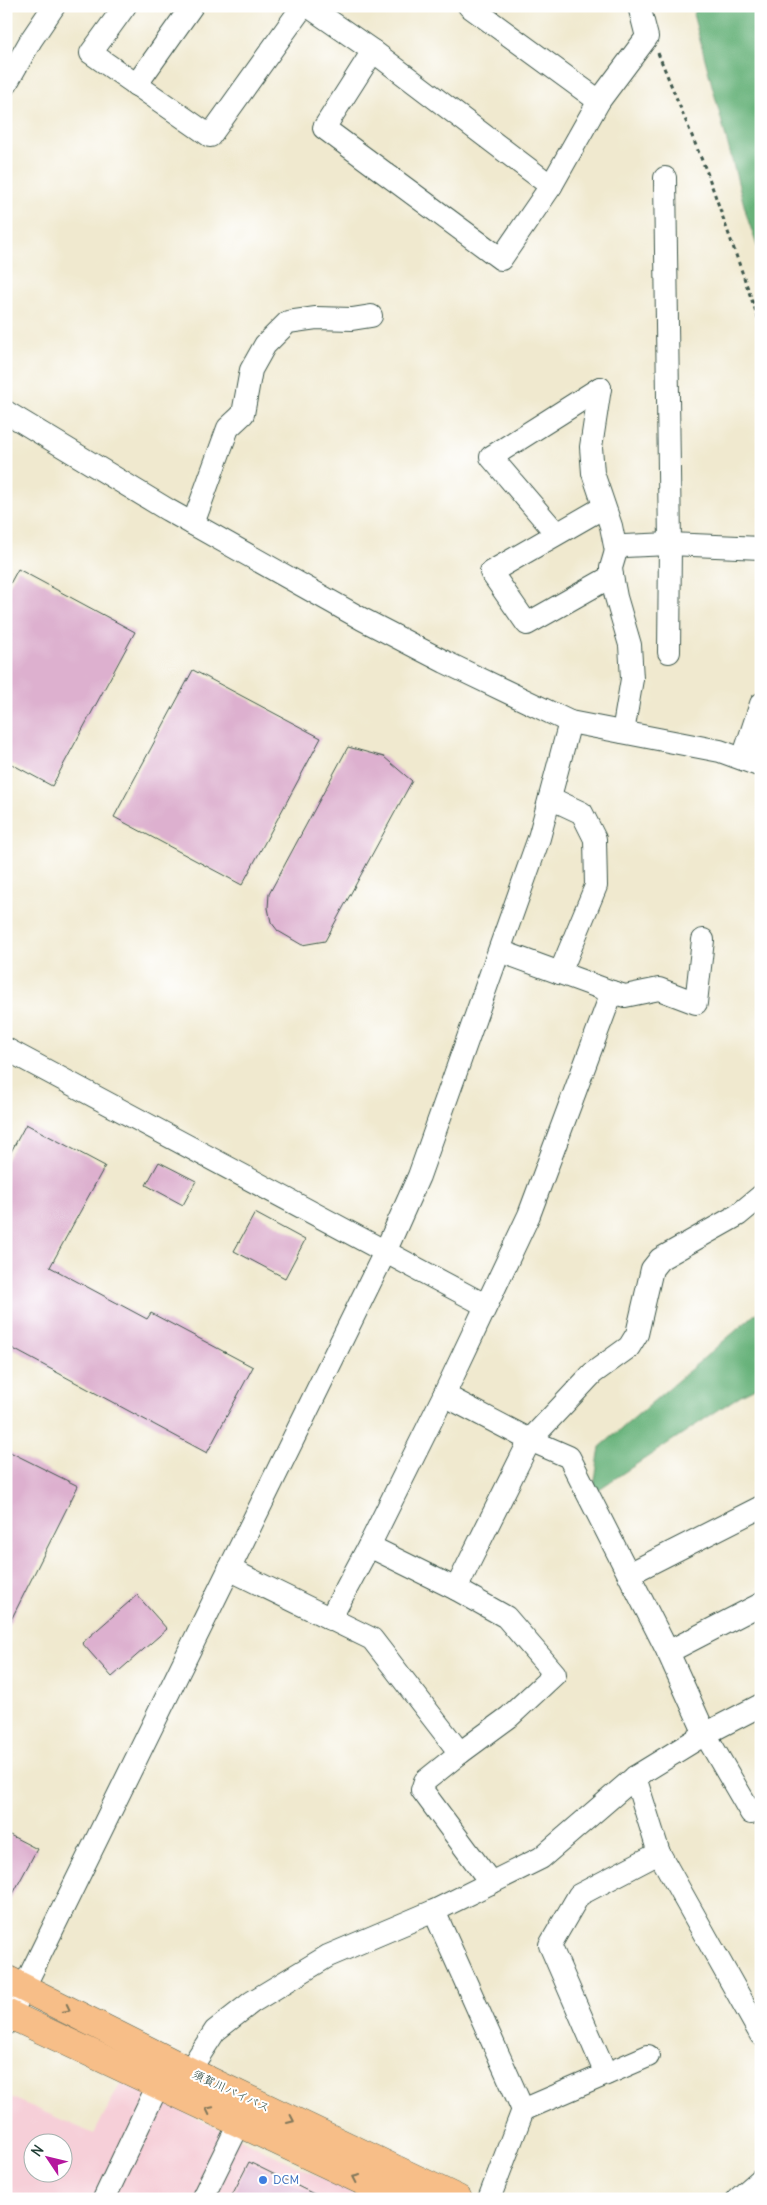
<svg xmlns="http://www.w3.org/2000/svg" width="767" height="2205" font-family="Delius,'Klee One',sans-serif">
  <style>
    .built { fill: #f6cfd8; fill-rule: evenodd }
    .forest { fill: #68b27a; stroke: #447857 }
    .building { fill: #ddb0cf }
    .lines { fill: none; stroke-linecap: round; stroke-linejoin: round }
    .minor-casing { stroke: #3e574b; stroke-width: 24 }
    .highway-casing { stroke: #3e574b; stroke-width: 29 }
    .path { stroke: #3e574b; stroke-width: 3; stroke-dasharray: 4 4; stroke-linecap: butt }
    .minor { stroke: #fff; stroke-width: 22 }
    .highway { stroke: #f7be88; stroke-width: 28 }
    .oneway { stroke: #80775a }
    .shop-dot { fill: #3f7fe0; stroke: #fff; stroke-width: 2 }
    .labels { text-anchor: middle; stroke-width: 4; stroke-linejoin: round; paint-order: stroke }
    .street-label { font-size: 12px; fill: #1f3d34; stroke: #fff }
    .shop-label { font-size: 12px; fill: #366cbe; stroke: #fff; text-anchor: start }
  </style>
  <rect width="100%" height="100%" fill="#fff"/>
  <filter id="ink" filterUnits="userSpaceOnUse"><feTurbulence type="fractalNoise" baseFrequency=".02" numOctaves="2"/><feDisplacementMap in="SourceGraphic" scale="10" xChannelSelector="R" yChannelSelector="G"/><feConvolveMatrix kernelMatrix="1 2 1 2 8 2 1 2 1" color-interpolation-filters="sRGB"/></filter>
  <filter id="wash" filterUnits="userSpaceOnUse"><feTurbulence type="fractalNoise" baseFrequency=".0096" numOctaves="4" result="noise"/><feDisplacementMap in="SourceGraphic" scale="20" xChannelSelector="R" yChannelSelector="G"/><feGaussianBlur stdDeviation="1.12" result="paint"/><feColorMatrix in="noise" values="0 0 0 0 0 0 0 0 0 0 0 0 0 0 0 0 0 1.4 0 .05"/><feComposite in="paint" operator="in"/></filter>
  <g filter="url(#wash)">
    <rect width="100%" height="100%" fill="#f0e9cf"/>
    <path class="built" d="M121 2082 366 2199H6V2095L94 2134ZM32 2142H62V2172H32Z"/>
    <g class="forest">
      <path d="M700 6H761V257L748 220 693 14Z"/>
      <path d="M761 1309V1385L741 1395 593 1493 600 1447Z"/>
    </g>
    <g id="blocks">
      <g class="building">
        <path d="M18 569 135 632 52 786 6 761V591Z"/>
        <path d="M193 670 321 738 242 885 114 817Z"/>
        <path d="M348 747 384 757 412 781 325 941 302 945 278 931 271 922 268 908 269 894Z"/>
        <path d="M26 1124 105 1166 50 1267 147 1319 151 1313 253 1367 207 1453 6 1345V1161Z"/>
        <path d="M159 1162 196 1181 183 1205 146 1185Z"/>
        <path d="M255 1213 305 1240 285 1278 234 1251Z"/>
        <path d="M6 1450 78 1486 6 1630Z"/>
        <path d="M137 1595 167 1629 112 1677 82 1643Z"/>
        <path d="M6 1833 37 1849 6 1907Z"/>
        <path d="M249 2162 324 2199H230Z"/>
      </g>
    </g>
  </g>
  <g filter="url(#ink)">
    <use href="#blocks" fill-opacity="0" stroke="#3e574b" stroke-width="1"/>
    <g class="lines">
      <defs>
        <g id="minor">
          <path d="M125 6 91 53 210 136 303 6"/>
          <path d="M308 6 373 51 551 186"/>
          <path d="M469 6 599 101"/>
          <path d="M373 51 324 128 501 259 551 186 599 101 647 37 639 6"/>
          <path d="M6 84 31 40 54 6"/>
          <path d="M136 85 192 6"/>
          <path d="M665 178 670 544 669 652"/>
          <path d="M600 388 591 447 593 473 611 526 616 551"/>
          <path d="M6 412 168 510 362 619 445 662 570 722 720 751 761 766"/>
          <path d="M604 507 491 572 527 624 612 576"/>
          <path d="M193 524 228 428 243 414 251 370 265 345 288 322 316 318 352 319 371 316"/>
          <path d="M556 533 491 457 600 388"/>
          <path d="M623 732 632 679 630 645 616 597 612 576 611 568 616 551 624 546 670 544 761 548"/>
          <path d="M743 758 761 704"/>
          <path d="M550 798 582 813 595 839 596 886 560 973"/>
          <path d="M612 992 625 996 659 989 696 1003 703 940"/>
          <path d="M6 1049 485 1305"/>
          <path d="M444 1395 530 1440 569 1457 668 1652 705 1734 751 1813 761 1807"/>
          <path d="M369 1546 456 1589 530 1440 593 1373 629 1347 637 1334 652 1269 660 1259 738 1215 761 1196"/>
          <path d="M229 1569 372 1639 460 1753 425 1781 422 1790 491 1883"/>
          <path d="M629 1574 761 1507"/>
          <path d="M456 1589 506 1617 555 1674 509 1717 460 1753"/>
          <path d="M330 1619 369 1546 444 1395 529 1215 612 992 500 951"/>
          <path d="M668 1652 761 1604"/>
          <path d="M635 1777 659 1853 761 2035"/>
          <path d="M434 1911 523 2110 489 2199"/>
          <path d="M6 2024 385 1252 419 1176 539 838 570 722"/>
          <path d="M189 2071 215 2031 252 2002 328 1956 434 1911 541 1858 635 1777 705 1734 761 1705"/>
          <path d="M606 2074 550 1945 579 1895 659 1853"/>
          <path d="M523 2110 648 2056"/>
          <path d="M104 2199 158 2085"/>
          <path d="M202 2199 239 2124"/>
          <path d="M738 2199 761 2179"/>
        </g>
        <g id="highway">
          <path d="M6 1979 189 2071 458 2199"/>
          <path d="M6 2013 401 2199"/>
        </g>
      </defs>
      <use href="#minor" class="minor-casing"/>
      <use href="#highway" class="highway-casing"/>
      <path class="path" d="M658 53 708 175 761 326"/>
      <use href="#minor" class="minor"/>
      <use href="#highway" class="highway"/>
    </g>
    <defs><path id="oneway-chevron" d="M-2-3.5L2.5 0L-2 3.5" fill="none" stroke-width="1.6" stroke-linecap="round" stroke-linejoin="round" transform="scale(1.25)"/></defs>
    <g class="oneway">
      <use href="#oneway-chevron" transform="translate(67 2009) rotate(27)"/>
      <use href="#oneway-chevron" transform="translate(209 2110) rotate(-154)"/>
      <use href="#oneway-chevron" transform="translate(291 2120) rotate(25)"/>
      <use href="#oneway-chevron" transform="translate(356 2178) rotate(-155)"/>
    </g>
  </g>
  <circle class="shop-dot" cx="263" cy="2180" r="5"/>
  <g class="labels">
    <g class="street-label">
      <text transform="translate(231 2091) rotate(25)" y="4">須賀川バイパス</text>
    </g>
    <g class="shop-label">
      <text x="273" y="2184">DCM</text>
    </g>
  </g>
  <rect width="767" height="2205" fill="none" stroke="#fff" stroke-width="25"/>
  <g transform="translate(48 2158) rotate(305)"><circle r="24" fill="#ffffff" stroke="#a5b1ae"/>
  <path d="M0-4L9 19L0 12L-9 19Z" fill="#b5179e"/>
  <text y="-8" font-size="14" font-weight="bold" text-anchor="middle" fill="#1f3d34">N</text>
  </g>
</svg>
